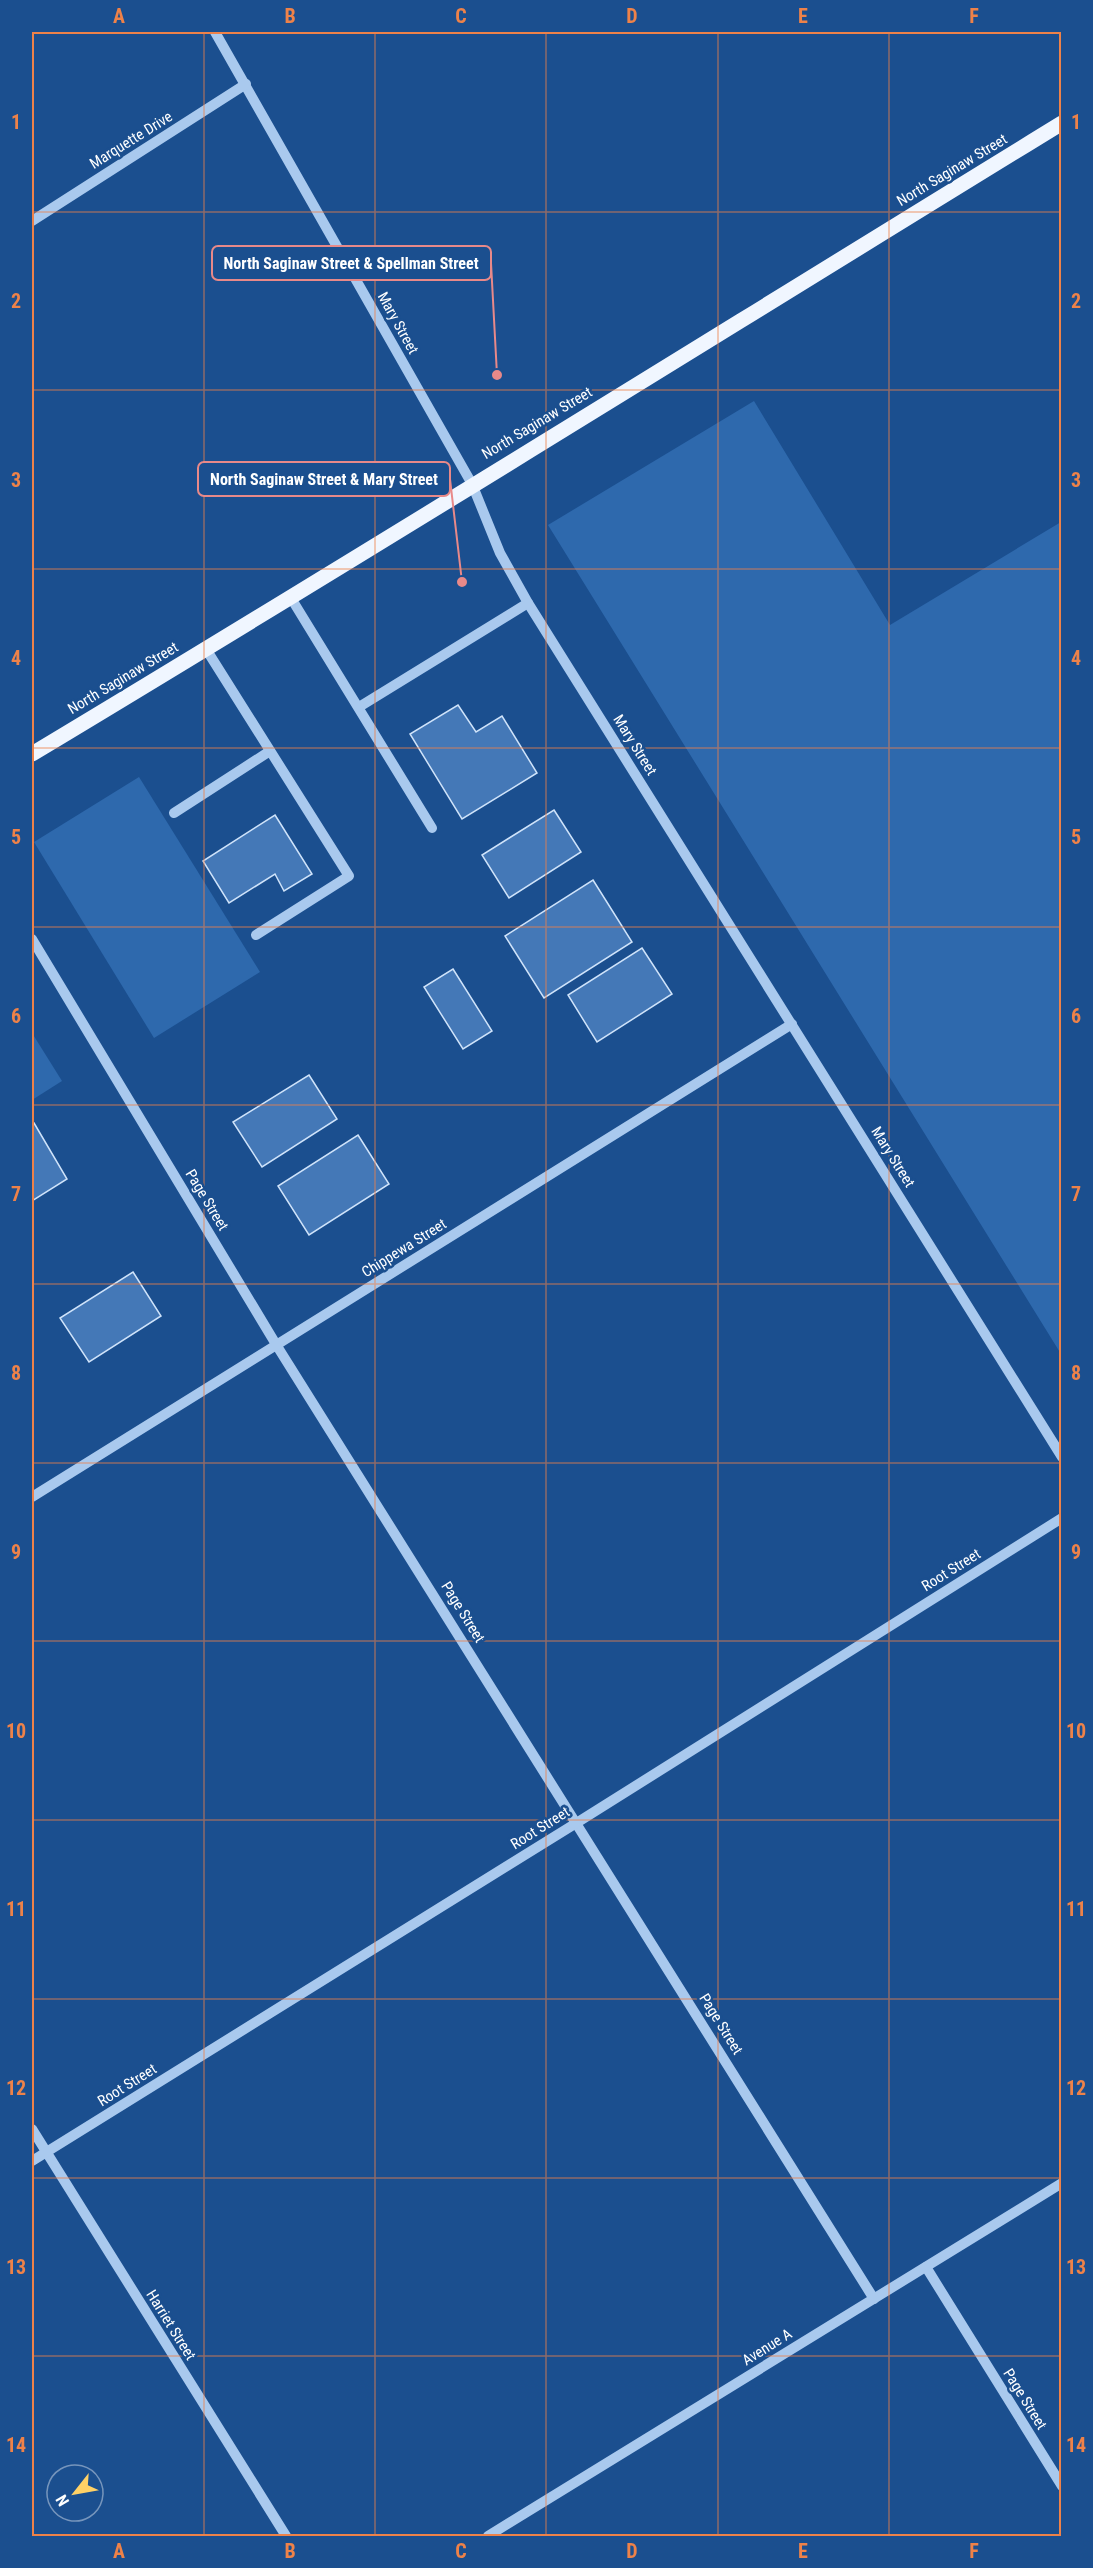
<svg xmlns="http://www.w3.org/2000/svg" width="1093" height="2568" font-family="'Roboto Condensed',sans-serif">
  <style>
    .grass { fill: #2e69ad }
    .building { fill: #4478b7; stroke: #cfe3fa; stroke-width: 1.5 }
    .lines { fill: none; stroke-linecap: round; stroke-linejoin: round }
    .minor { stroke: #a9c9ee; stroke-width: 10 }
    .major { stroke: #f0f6ff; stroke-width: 15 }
    .grid { fill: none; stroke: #ee8249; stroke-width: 1.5; stroke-opacity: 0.55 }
    .labels { text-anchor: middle; stroke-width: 5; stroke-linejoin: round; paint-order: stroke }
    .street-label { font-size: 15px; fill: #fff; stroke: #1b4f8f }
    .leader { fill: none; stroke: #e88989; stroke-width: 2 }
    .callout-dot { fill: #e88989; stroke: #1b4f8f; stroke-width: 2 }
    .callout { fill: #1b4f8f; stroke: #e88989; stroke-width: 2 }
    .callout-label { font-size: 16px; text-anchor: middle; font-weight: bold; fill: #fff }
    .neatline { fill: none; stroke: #ee8249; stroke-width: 2 }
    .grid-label { font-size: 20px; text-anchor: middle; font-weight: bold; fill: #ee8249 }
  </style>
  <rect width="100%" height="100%" fill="#1b4f8f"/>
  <g class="grass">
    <path d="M754 401 890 625 1061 522V1354L548 525Z"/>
    <path d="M139 777 260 972 154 1038 34 842Z"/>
    <path d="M32 1033 62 1081 32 1100Z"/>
  </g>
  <g class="building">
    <path d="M458 705 476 732 502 716 537 773 462 819 410 734Z"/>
    <path d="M554 810 581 852 509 898 482 855Z"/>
    <path d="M275 815 312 874 284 891 275 874 229 903 203 861Z"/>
    <path d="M593 880 632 942 544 998 505 936Z"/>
    <path d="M642 948 672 994 597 1042 568 995Z"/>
    <path d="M453 969 492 1031 463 1049 424 987Z"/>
    <path d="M309 1075 337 1119 262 1167 233 1122Z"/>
    <path d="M34 1123 67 1179 32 1201V1124Z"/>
    <path d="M358 1135 389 1184 309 1235 278 1186Z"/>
    <path d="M133 1272 161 1316 89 1362 60 1318Z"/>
  </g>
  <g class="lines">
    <g class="minor">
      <path d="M215 32 472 484 500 553 528 603 1062 1457"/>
      <path d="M32 221 246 84"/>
      <path d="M291 598 432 828"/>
      <path d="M206 649 349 876 256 935"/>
      <path d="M359 707 528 603"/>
      <path d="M174 813 270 751"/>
      <path d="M32 939 277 1346 874 2299"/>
      <path d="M32 1497 792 1024"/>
      <path d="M32 2129 286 2536"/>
      <path d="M32 2161 578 1822 1062 1518"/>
      <path d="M926 2267 1062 2486"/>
      <path d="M488 2536 1062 2183"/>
    </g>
    <path class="major" d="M32 754C377 547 718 334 1062 123"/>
  </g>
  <path class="grid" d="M204 32V2536M375 32V2536M546 32V2536M718 32V2536M889 32V2536M32 212H1062M32 390H1062M32 569H1062M32 748H1062M32 927H1062M32 1105H1062M32 1284H1062M32 1463H1062M32 1641H1062M32 1820H1062M32 1999H1062M32 2178H1062M32 2356H1062"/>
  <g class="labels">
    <g class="street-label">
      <text transform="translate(131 140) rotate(-32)" y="5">Marquette Drive</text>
      <text transform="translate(952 170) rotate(-31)" y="5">North Saginaw Street</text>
      <text transform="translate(398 323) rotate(61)" y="5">Mary Street</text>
      <text transform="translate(537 423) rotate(-31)" y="5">North Saginaw Street</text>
      <text transform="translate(123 678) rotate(-31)" y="5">North Saginaw Street</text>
      <text transform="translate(635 745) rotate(58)" y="5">Mary Street</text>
      <text transform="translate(893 1157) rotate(58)" y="5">Mary Street</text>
      <text transform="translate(207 1200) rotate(59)" y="5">Page Street</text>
      <text transform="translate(404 1248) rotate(-32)" y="5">Chippewa Street</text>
      <text transform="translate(951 1570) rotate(-32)" y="5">Root Street</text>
      <text transform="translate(463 1612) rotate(58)" y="5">Page Street</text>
      <text transform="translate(540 1828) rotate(-32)" y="5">Root Street</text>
      <text transform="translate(721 2024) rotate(58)" y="5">Page Street</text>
      <text transform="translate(127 2085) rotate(-32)" y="5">Root Street</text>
      <text transform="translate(171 2325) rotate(58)" y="5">Harriet Street</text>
      <text transform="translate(767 2347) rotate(-32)" y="5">Avenue A</text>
      <text transform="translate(1025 2399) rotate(58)" y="5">Page Street</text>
    </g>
  </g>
  <path class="leader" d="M497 375L491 263M462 582L450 479"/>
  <g class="callout-dot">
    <circle cx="497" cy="375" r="6"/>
    <circle cx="462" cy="582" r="6"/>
  </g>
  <g class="callout">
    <rect x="212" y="246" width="279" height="34" rx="6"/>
    <rect x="198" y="462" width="252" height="34" rx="6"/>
  </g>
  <g class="callout-label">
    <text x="351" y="269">North Saginaw Street &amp; Spellman Street</text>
    <text x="324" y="485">North Saginaw Street &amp; Mary Street</text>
  </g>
  <rect width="1093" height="2568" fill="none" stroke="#1b4f8f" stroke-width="66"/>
  <g transform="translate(75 2493) rotate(239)"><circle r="28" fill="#1b4f8f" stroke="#7695bc" stroke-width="1.5"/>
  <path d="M0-4.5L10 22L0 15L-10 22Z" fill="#ffd166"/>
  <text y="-9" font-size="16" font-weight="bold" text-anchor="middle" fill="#ffffff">N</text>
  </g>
  <rect x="33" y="33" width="1027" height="2502" class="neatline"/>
  <g class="grid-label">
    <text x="119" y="23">A</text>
    <text x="290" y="23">B</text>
    <text x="461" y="23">C</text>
    <text x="632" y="23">D</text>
    <text x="803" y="23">E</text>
    <text x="974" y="23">F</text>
    <text x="16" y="129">1</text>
    <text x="1076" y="129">1</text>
    <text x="16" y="308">2</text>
    <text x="1076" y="308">2</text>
    <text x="16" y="487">3</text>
    <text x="1076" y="487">3</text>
    <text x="16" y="665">4</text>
    <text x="1076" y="665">4</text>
    <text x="16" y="844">5</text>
    <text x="1076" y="844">5</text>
    <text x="16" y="1023">6</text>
    <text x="1076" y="1023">6</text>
    <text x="16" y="1201">7</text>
    <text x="1076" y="1201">7</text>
    <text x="16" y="1380">8</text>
    <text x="1076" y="1380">8</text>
    <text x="16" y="1559">9</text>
    <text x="1076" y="1559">9</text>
    <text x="16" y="1738">10</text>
    <text x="1076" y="1738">10</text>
    <text x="16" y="1916">11</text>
    <text x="1076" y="1916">11</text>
    <text x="16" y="2095">12</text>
    <text x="1076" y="2095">12</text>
    <text x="16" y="2274">13</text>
    <text x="1076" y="2274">13</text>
    <text x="16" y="2452">14</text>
    <text x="1076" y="2452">14</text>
    <text x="119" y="2558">A</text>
    <text x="290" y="2558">B</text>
    <text x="461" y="2558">C</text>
    <text x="632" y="2558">D</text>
    <text x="803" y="2558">E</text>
    <text x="974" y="2558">F</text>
  </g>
</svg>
